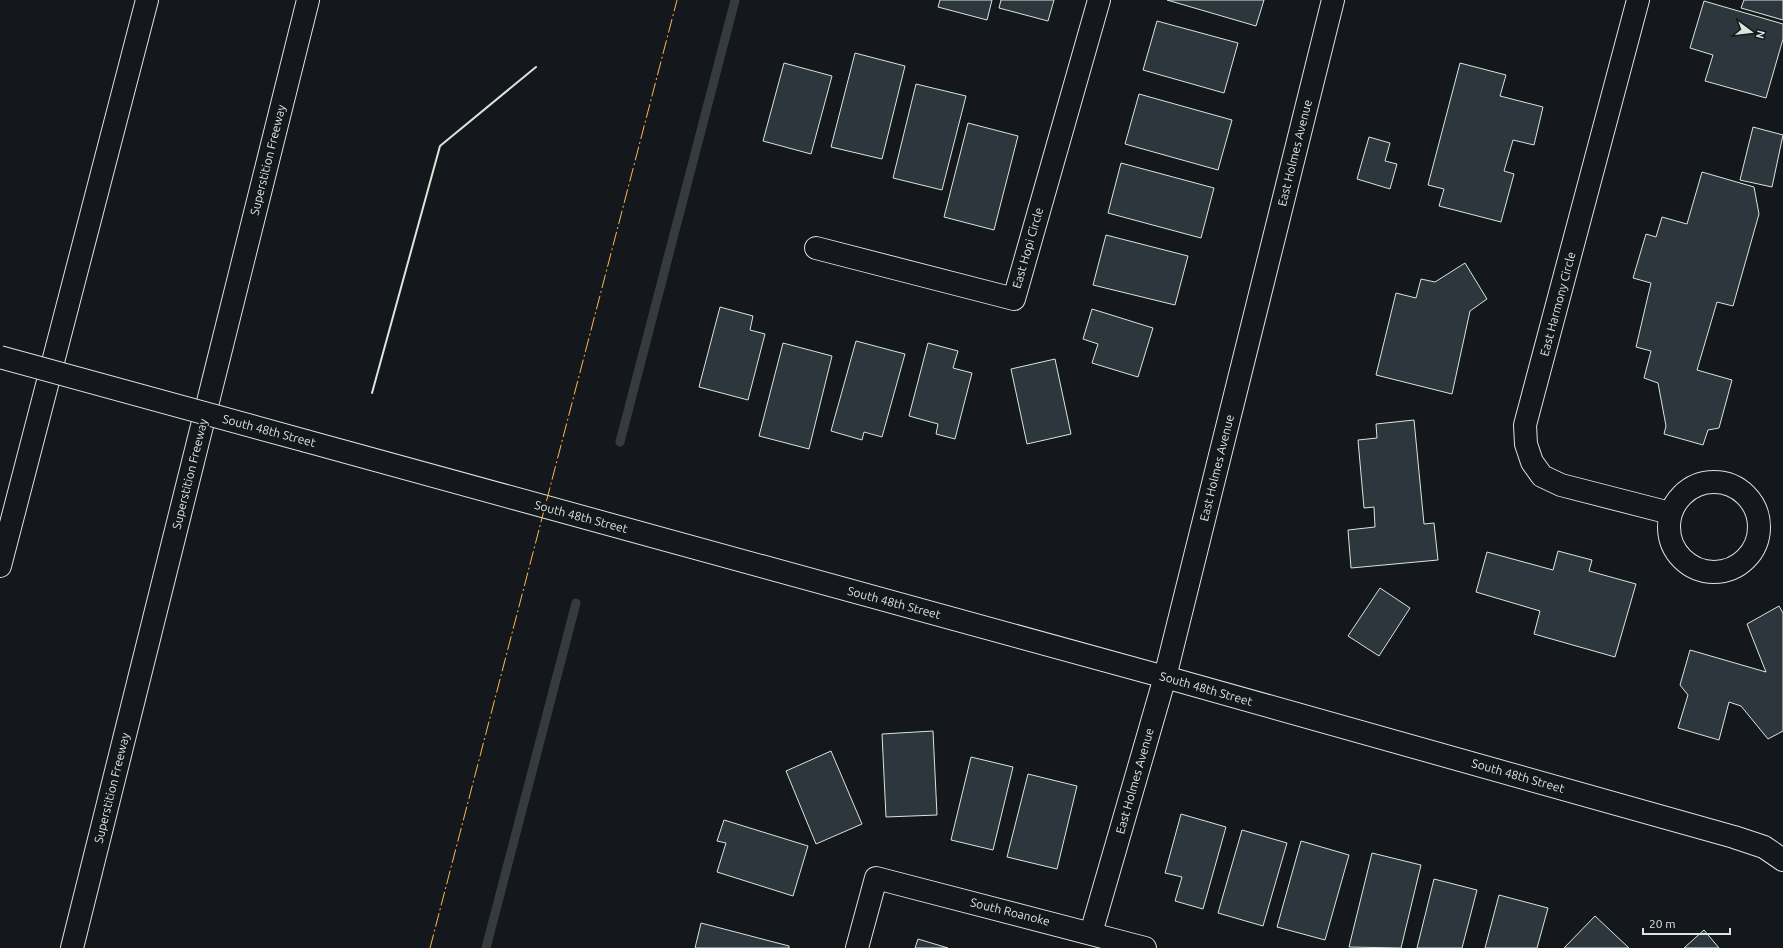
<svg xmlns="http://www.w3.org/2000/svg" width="1783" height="948" font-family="Ubuntu,sans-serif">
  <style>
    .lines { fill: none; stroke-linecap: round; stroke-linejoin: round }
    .stream { stroke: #363b3e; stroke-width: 9 }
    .building { fill: #2c363c; stroke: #d8e6dc }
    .street-casing { stroke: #d8e6dc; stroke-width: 24 }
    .secondary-casing { stroke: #d8e6dc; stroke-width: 24 }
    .highway-casing { stroke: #d8e6dc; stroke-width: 24 }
    .street { stroke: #14181c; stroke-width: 22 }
    .secondary { stroke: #14181c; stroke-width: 22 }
    .highway { stroke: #14181c; stroke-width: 22 }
    .secondary-bridge-casing { stroke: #d8e6dc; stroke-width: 24; stroke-linecap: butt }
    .secondary-bridge { stroke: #14181c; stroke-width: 22 }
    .wall { stroke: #d8e6dc; stroke-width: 2 }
    .power { stroke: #ffb74d; stroke-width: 1; stroke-dasharray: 14 3 2 3; stroke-linecap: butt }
    .labels { text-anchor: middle; stroke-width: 3; stroke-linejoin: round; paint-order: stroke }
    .street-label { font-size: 12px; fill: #d8e6dc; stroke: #14181c }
  </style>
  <rect width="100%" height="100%" fill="#14181c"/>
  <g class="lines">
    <g class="stream">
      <path d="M620 442 735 0"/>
      <path d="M486 948 576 603"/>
    </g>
  </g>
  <g class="building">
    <path d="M940 0H992L987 20 938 7Z"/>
    <path d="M1001 0H1054L1048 21 999 8Z"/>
    <path d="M1167 0H1264L1256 26Z"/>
    <path d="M1744 0H1783V20L1741 8Z"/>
    <path d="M1704 1 1783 24V39L1766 98 1705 81 1713 55 1690 48Z"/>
    <path d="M1157 21 1238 43 1224 93 1143 70Z"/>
    <path d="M855 53 905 66 882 159 831 147Z"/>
    <path d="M784 63 832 76 811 154 763 141Z"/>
    <path d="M1460 63 1506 75 1500 96 1543 107 1534 145 1513 140 1504 171 1514 174 1501 222 1439 206 1444 189 1428 185Z"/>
    <path d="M916 84 966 96 942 190 893 178Z"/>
    <path d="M1139 94 1232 120 1218 170 1125 144Z"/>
    <path d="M968 123 1018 136 994 230 944 217Z"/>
    <path d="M1753 127 1783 135 1772 187 1740 180Z"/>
    <path d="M1369 137 1390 143 1385 161 1397 164 1390 189 1357 179Z"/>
    <path d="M1121 163 1214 188 1201 238 1108 213Z"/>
    <path d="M1702 172 1754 187 1759 214 1733 306 1717 302 1697 370 1732 380 1719 428 1708 430 1703 445 1664 434 1666 426 1658 383 1644 378 1651 351 1636 347 1651 283 1633 278 1646 234 1656 237 1662 217 1687 224Z"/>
    <path d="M1106 235 1188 256 1175 305 1093 285Z"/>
    <path d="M1465 263 1487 299 1470 311 1452 394 1376 375 1396 293 1416 298 1421 279 1435 282Z"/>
    <path d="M720 307 753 316 750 330 765 334 748 400 699 387Z"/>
    <path d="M1092 309 1153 328 1138 377 1092 363 1098 344 1083 339Z"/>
    <path d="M856 341 905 354 882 437 864 432 862 440 831 431Z"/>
    <path d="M783 343 832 356 809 449 759 436Z"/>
    <path d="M928 343 958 351 953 368 972 373 955 439 936 434 938 424 909 416Z"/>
    <path d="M1055 359 1071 434 1027 444 1011 369Z"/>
    <path d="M1414 420 1424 524 1434 523 1438 560 1351 568 1348 530 1375 527 1374 507 1364 508 1358 440 1377 438 1376 424Z"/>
    <path d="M1558 551 1592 560 1589 571 1636 584 1615 657 1534 634 1540 611 1476 592 1487 552 1553 570Z"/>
    <path d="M1380 588 1410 608 1379 656 1348 636Z"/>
    <path d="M1779 606 1783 613V731L1768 739 1741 706 1729 702 1719 740 1678 728 1688 695 1680 685 1690 650 1766 672 1747 624Z"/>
    <path d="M933 731 937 815 886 817 882 734Z"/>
    <path d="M831 751 862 824 816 844 786 771Z"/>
    <path d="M971 757 1013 767 993 850 951 840Z"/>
    <path d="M1028 774 1077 786 1057 869 1007 857Z"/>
    <path d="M1181 814 1226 827 1203 909 1175 901 1182 877 1165 873Z"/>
    <path d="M724 820 808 846 793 896 717 872 726 843 717 841Z"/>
    <path d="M1242 830 1287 843 1263 926 1218 913Z"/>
    <path d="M1301 841 1349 855 1325 940 1277 927Z"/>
    <path d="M1372 853 1421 865 1401 948 1349 947Z"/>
    <path d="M1434 879 1477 890 1462 948H1417Z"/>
    <path d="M1499 895 1548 908 1537 948H1485Z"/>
    <path d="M1595 916 1629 948H1564Z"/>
    <path d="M701 923 789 946V948H695Z"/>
    <path d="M1704 930 1719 948H1684Z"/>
    <path d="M918 939 948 948H915Z"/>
  </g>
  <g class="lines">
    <defs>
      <g id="street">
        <path d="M1638 0 1525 425 1526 444 1532 462 1542 476 1561 485 1670 513"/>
        <path d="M816 248 1014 299 1099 0"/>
        <circle cx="1714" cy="527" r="45"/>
        <path d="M1091 933 1165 677 1333 0"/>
        <path d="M857 948 876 878 1145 948"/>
      </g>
      <path id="secondary" d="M306 441 1165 677 1734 837 1764 847 1783 860"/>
      <g id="highway">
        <path d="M0 566 147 0"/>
        <path d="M72 948 308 0"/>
      </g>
    </defs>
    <use href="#street" class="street-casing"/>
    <use href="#secondary" class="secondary-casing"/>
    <use href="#highway" class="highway-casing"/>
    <use href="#street" class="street"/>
    <use href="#secondary" class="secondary"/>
    <use href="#highway" class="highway"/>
    <defs>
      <path id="secondary-bridge" d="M0 357 306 441"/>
    </defs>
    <use href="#secondary-bridge" class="secondary-bridge-casing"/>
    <use href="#secondary-bridge" class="secondary-bridge"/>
    <path class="wall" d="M372 393 440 146 536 67"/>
    <path class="power" d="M430 948 677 0"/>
  </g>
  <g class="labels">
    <g class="street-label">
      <text transform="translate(1295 153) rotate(-76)" y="4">East Holmes Avenue</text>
      <text transform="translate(268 160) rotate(-76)" y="4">Superstition Freeway</text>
      <text transform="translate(1028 248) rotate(-74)" y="4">East Hopi Circle</text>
      <text transform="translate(1558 304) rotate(-75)" y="4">East Harmony Circle</text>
      <text transform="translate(269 431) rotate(15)" y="4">South 48th Street</text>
      <text transform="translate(1217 468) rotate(-76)" y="4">East Holmes Avenue</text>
      <text transform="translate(190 474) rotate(-76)" y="4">Superstition Freeway</text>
      <text transform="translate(581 517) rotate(15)" y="4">South 48th Street</text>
      <text transform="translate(894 603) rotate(15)" y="4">South 48th Street</text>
      <text transform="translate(1206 689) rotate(16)" y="4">South 48th Street</text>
      <text transform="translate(1518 776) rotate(16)" y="4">South 48th Street</text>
      <text transform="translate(1135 781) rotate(-74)" y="4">East Holmes Avenue</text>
      <text transform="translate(112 788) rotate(-76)" y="4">Superstition Freeway</text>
      <text transform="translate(1010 912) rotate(14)" y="4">South Roanoke</text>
    </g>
  </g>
  <g transform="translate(1751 32) rotate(105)" stroke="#14181c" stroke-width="3" paint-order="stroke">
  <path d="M0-3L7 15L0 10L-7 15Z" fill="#d8e6dc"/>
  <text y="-6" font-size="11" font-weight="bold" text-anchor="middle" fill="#d8e6dc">N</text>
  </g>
  <path d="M1643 928v6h87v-6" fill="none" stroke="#d8e6dc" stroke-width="2"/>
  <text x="1649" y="928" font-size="12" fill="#d8e6dc" stroke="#14181c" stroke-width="3" paint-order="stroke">20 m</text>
</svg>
